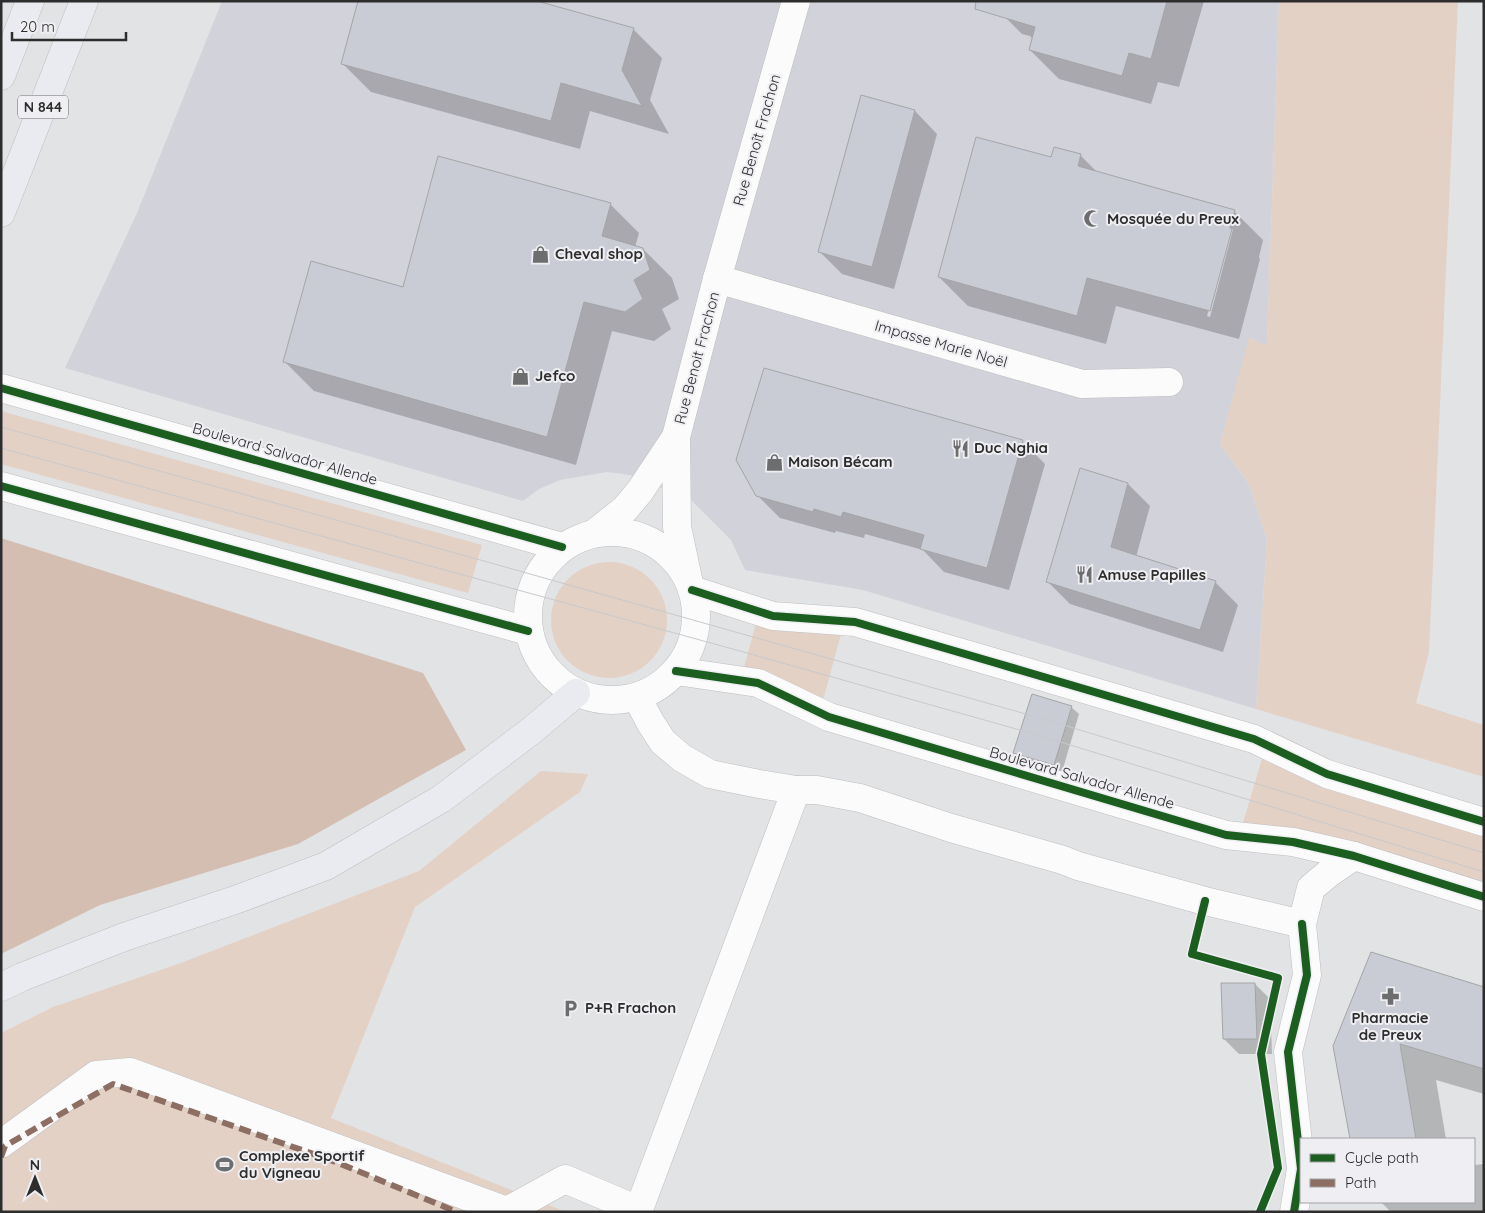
<svg xmlns="http://www.w3.org/2000/svg" width="1485" height="1213" font-family="Quicksand,sans-serif">
  <style>
    .built { fill: #d2d3da }
    .green { fill: #e4d1c6 }
    .forest { fill: #d4beb2 }
    .shadow { fill: #0003; fill-rule: evenodd }
    .building { fill: #caccd5; stroke: #a4a5a6 }
    .lines { fill: none; stroke-linecap: round; stroke-linejoin: round }
    .minor-casing { stroke: #bebec0; stroke-width: 29 }
    .highway-casing { stroke: #bfbfc0; stroke-width: 29 }
    .minor { stroke: #fbfbfb; stroke-width: 28 }
    .highway { stroke: #eaebf1; stroke-width: 28 }
    .tram { stroke: #c8c9ca; stroke-width: 1 }
    .quiet { stroke: #8d6e63; stroke-width: 6; stroke-dasharray: 12 6; stroke-linecap: butt }
    .cycleway-casing { stroke: #efeff3; stroke-width: 11 }
    .cycleway { stroke: #1b5e20; stroke-width: 8 }
    .labels { text-anchor: middle; stroke-width: 4; stroke-linejoin: round; paint-order: stroke }
    .shield { fill: #efeff3; stroke: #676769; stroke-width: 1 }
    .shield-label { font-size: 14px; font-weight: bold; fill: #2d2d2e }
    .street-label { font-size: 15px; fill: #2d2d2e; stroke: #efeff3 }
    .poi-label { font-size: 15px; font-weight: bold; fill: #2d2d2e; stroke: #efeff3; text-anchor: start }
  </style>
  <rect width="100%" height="100%" fill="#e2e3e5"/>
  <path class="built" d="M222 1H1279L1267 346 1250 338 1220 444 1249 484 1267 539 1256 709 863 590 745 570 731 540 691 500 630 475 607 472 560 480 539 489 523 501 65 368 137 213Z"/>
  <g class="green">
    <path d="M1279 1H1458L1429 652 1416 703 1484 725V777L1256 709 1267 539 1249 484 1220 444 1249 338 1267 345Z"/>
    <path d="M1 411 482 545 468 593 1 464Z"/>
    <circle cx="609" cy="620" r="58"/>
    <path d="M756 623 841 634 822 704 744 668Z"/>
    <path d="M1262 759 1318 786 1484 837V888L1242 826Z"/>
    <path d="M541 771 588 774 580 792 415 907 331 1118 566 1212H1V1033L53 1007 178 964 419 871Z"/>
  </g>
  <path class="forest" d="M1 538 423 673 466 750 298 844 100 905 1 954Z"/>
  <g class="shadow">
    <path d="M994 1H1204L1179 87 1158 82 1151 104 1059 79 1030 50 1033 39 1030 36 1022 34 993 5Z"/>
    <path d="M633 29 662 58 650 100 669 134 590 111 580 149 371 92 342 63Z"/>
    <path d="M862 97 915 111 937 134 894 289 842 274 820 252Z"/>
    <path d="M1080 155 1097 172 1234 211 1263 240 1259 257 1260 259 1239 339 1116 306 1106 344 968 306 939 277 1051 158ZM1231 229H1233L1210 317 1207 316Z"/>
    <path d="M610 204 639 233 635 247 643 249 672 278 679 299 662 309 671 329 654 341 612 331 576 465 314 391 285 362 404 288Z"/>
    <path d="M1022 441 1045 464 1009 590 944 572 923 550 865 534 864 538 836 531 835 533 780 518 757 495Z"/>
    <path d="M1128 484 1150 506 1136 557 1215 582 1238 605 1223 652 1070 604 1048 582Z"/>
    <path d="M1071 707 1079 714 1062 772 1022 760 1015 752Z"/>
    <path d="M1255 984 1270 999 1272 1054H1239L1224 1039Z"/>
    <path d="M1484 988V1094L1436 1080 1446 1139H1351L1335 1046Z"/>
    <path d="M1484 1164V1212H1391L1381 1202H1474V1165Z"/>
  </g>
  <g class="building">
    <path d="M358 1H537L634 28 622 70 642 106 561 83 551 121 341 64Z"/>
    <path d="M976 1H1167L1151 59 1129 53 1122 76 1029 50 1035 27 975 9Z"/>
    <path d="M861 95 915 110 872 267 818 252Z"/>
    <path d="M976 137 1051 157 1054 147 1081 154 1078 166 1235 210 1230 228 1232 229 1210 311 1087 278 1077 316 938 277Z"/>
    <path d="M438 156 611 203 602 236 643 248 650 270 634 280 643 299 625 312 584 302 547 437 283 362 311 261 403 287Z"/>
    <path d="M764 368 1023 440 987 568 920 549 924 535 843 512 841 517 814 509 813 512 756 496 736 460Z"/>
    <path d="M1080 468 1128 483 1111 547 1216 581 1200 630 1046 582Z"/>
    <path d="M1032 694 1072 706 1054 765 1013 753Z"/>
    <path d="M1371 952 1484 987V1069L1400 1044 1416 1139H1350L1333 1046Z"/>
    <path d="M1221 983H1255L1257 1039H1223Z"/>
  </g>
  <g class="lines">
    <defs>
      <g id="minor">
        <path d="M717 279 1082 384 1169 382"/>
        <path d="M1 388 562 547"/>
        <path d="M1 486 528 631"/>
        <path d="M596 532 625 509 640 491 676 437"/>
        <circle cx="612" cy="616" r="84"/>
        <path d="M688 579 677 527 676 437 717 279 796 1"/>
        <path d="M692 590 773 616 855 622 996 663 1254 739 1327 774 1484 822"/>
        <path d="M676 671 758 683 829 717 1226 835 1293 842 1354 856 1484 897"/>
        <path d="M637 697 650 722 663 742 682 758 710 774 759 784 796 790H817L860 798 951 828 1063 860 1078 866 1205 901 1302 924 1311 888 1329 873 1354 856"/>
        <path d="M1 1144 96 1075 130 1072 507 1211 565 1179 638 1210"/>
        <path d="M638 1212 796 790"/>
        <path d="M1294 1212 1301 1169 1288 1052 1307 975 1302 924"/>
      </g>
      <g id="highway">
        <path d="M1 76 30 1"/>
        <path d="M1 213 84 1"/>
        <path d="M1 987 22 977 124 937 235 900 326 866 441 799 531 731 576 693"/>
      </g>
    </defs>
    <use href="#minor" class="minor-casing"/>
    <use href="#highway" class="highway-casing"/>
    <use href="#minor" class="minor"/>
    <use href="#highway" class="highway"/>
    <g class="tram">
      <path d="M1 427 484 561 1047 720 1484 853"/>
      <path d="M1 448 740 651 1041 736 1484 872"/>
    </g>
    <path class="quiet" d="M1 1157 5 1146 113 1084 336 1162 457 1212"/>
    <defs>
      <g id="cycleway">
        <path d="M1 388 562 547"/>
        <path d="M1 486 528 631"/>
        <path d="M692 590 773 616 855 622 996 663 1254 739 1327 774 1484 822"/>
        <path d="M676 671 758 683 829 717 1226 835 1293 842 1354 856 1484 897"/>
        <path d="M1205 901 1192 954 1278 978 1261 1054 1278 1168 1260 1212"/>
        <path d="M1294 1212 1301 1169 1288 1052 1307 975 1302 924"/>
      </g>
    </defs>
    <use href="#cycleway" class="cycleway-casing"/>
    <use href="#cycleway" class="cycleway"/>
  </g>
  <defs>
    <symbol id="mosque-bare" viewBox="-9 -9 18 18"><path d="M3.5-4.9A6 6 0 1 0 3.5 4.9A5 5 0 1 1 3.5-4.9Z" fill="#6c6d6e" stroke="#efeff3" stroke-width="2.5" paint-order="stroke"/></symbol>
    <symbol id="shop-bare" viewBox="-9 -9 18 18"><path d="M-5-2.5h2.3a2.7 3.5 0 0 1 5.4 0H5L5.5 6h-11ZM-1.5-2.5h3a1.5 2.3 0 0 0-3 0Z" fill="#6c6d6e" stroke="#efeff3" stroke-width="2.5" paint-order="stroke"/></symbol>
    <symbol id="restaurant-bare" viewBox="-9 -9 18 18"><path d="M-5-6h1v4h1v-4h1v4h1v-4h1v5L-1.5 .5V6h-2V.5L-5-1ZM5-6V6H3V1.5H1.5Q1.5-4 5-6Z" fill="#6c6d6e" stroke="#efeff3" stroke-width="2.5" paint-order="stroke"/></symbol>
    <symbol id="pharmacy-bare" viewBox="-9 -9 18 18"><path d="M-2-6h4v4h4v4h-4v4h-4v-4h-4v-4h4Z" fill="#6c6d6e" stroke="#efeff3" stroke-width="2.5" paint-order="stroke"/></symbol>
    <symbol id="parking-bare" viewBox="-9 -9 18 18"><path d="M-3.5-5.5H1a3.5 3.5 0 0 1 0 7H-1V5.5H-3.5ZM-1-3.4V-.6H.8a1.4 1.4 0 0 0 0-2.8Z" fill="#6c6d6e" stroke="#efeff3" stroke-width="2.5" paint-order="stroke"/></symbol>
    <symbol id="stadium-bare" viewBox="-9 -9 18 18"><path d="M0-5a6.5 5 0 1 0 0 10a6.5 5 0 1 0 0-10ZM-3.5-1.8h7v3.6h-7Z" fill="#6c6d6e" stroke="#efeff3" stroke-width="2.5" paint-order="stroke"/></symbol>
  </defs>
  <g fill-rule="evenodd">
    <use href="#mosque-bare" x="1080" y="206" width="25" height="25"/>
    <use href="#shop-bare" x="528" y="242" width="25" height="25"/>
    <use href="#shop-bare" x="508" y="364" width="25" height="25"/>
    <use href="#restaurant-bare" x="948" y="436" width="25" height="25"/>
    <use href="#shop-bare" x="762" y="450" width="25" height="25"/>
    <use href="#restaurant-bare" x="1072" y="562" width="25" height="25"/>
    <use href="#pharmacy-bare" x="1378" y="984" width="25" height="25"/>
    <use href="#parking-bare" x="558" y="996" width="25" height="25"/>
    <use href="#stadium-bare" x="212" y="1152" width="25" height="25"/>
  </g>
  <g class="labels">
    <rect class="shield" x="18" y="95.5" width="50" height="23" rx="4"/>
    <g class="shield-label">
      <text x="43" y="112">N 844</text>
    </g>
    <g class="street-label">
      <text transform="translate(757 140) rotate(-74)" y="5">Rue Benoît Frachon</text>
      <text transform="translate(941 344) rotate(16)" y="5">Impasse Marie Noël</text>
      <text transform="translate(697 358) rotate(-75)" y="5">Rue Benoit Frachon</text>
      <text transform="translate(285 454) rotate(16)" y="5">Boulevard Salvador Allende</text>
      <text transform="translate(1082 778) rotate(16)" y="5">Boulevard Salvador Allende</text>
    </g>
    <g class="poi-label">
      <text x="1107" y="224">Mosquée du Preux</text>
      <text x="555" y="259">Cheval shop</text>
      <text x="535" y="381">Jefco</text>
      <text x="974" y="453">Duc Nghia</text>
      <text x="788" y="467">Maison Bécam</text>
      <text x="1098" y="580">Amuse Papilles</text>
      <text x="585" y="1013">P+R Frachon</text>
      <text x="1390" y="1023" text-anchor="middle">Pharmacie<tspan x="1390" dy="17">de Preux</tspan></text>
      <text x="239" y="1161">Complexe Sportif<tspan x="239" dy="17">du Vigneau</tspan></text>
    </g>
  </g>
  <rect width="1485" height="1213" fill="none" stroke="#2d2d2e" stroke-width="5"/>
  <rect x="1300" y="1138" width="175" height="65" fill="#efeff3" stroke="#a1a1a4"/>
  <rect x="1310" y="1154" width="25" height="8" fill="#1b5e20" stroke="#a1a1a4"/>
  <text x="1345" y="1163" font-size="15" fill="#2d2d2e">Cycle path</text>
  <rect x="1310" y="1179" width="25" height="8" fill="#8d6e63" stroke="#a1a1a4"/>
  <text x="1345" y="1188" font-size="15" fill="#2d2d2e">Path</text>
  <g transform="translate(35 1178)" stroke="#efeff3" stroke-width="4" paint-order="stroke">
  <path d="M0-4L9 19L0 12L-9 19Z" fill="#2d2d2e"/>
  <text y="-8" font-size="14" font-weight="bold" text-anchor="middle" fill="#2d2d2e">N</text>
  </g>
  <path d="M12 32v8h114v-8" fill="none" stroke="#2d2d2e" stroke-width="2.5"/>
  <text x="20" y="32" font-size="15" fill="#2d2d2e" stroke="#efeff3" stroke-width="4" paint-order="stroke">20 m</text>
</svg>
